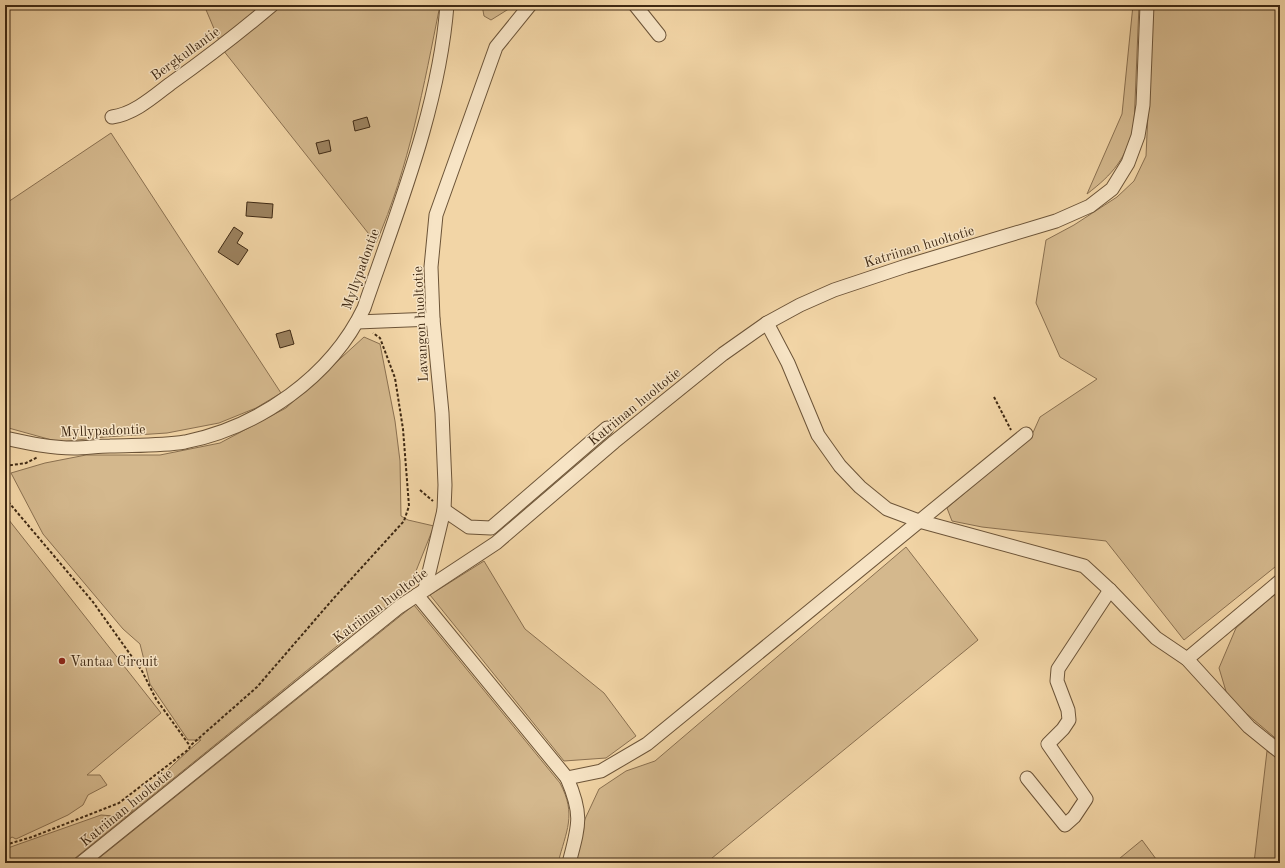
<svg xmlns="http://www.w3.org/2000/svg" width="1285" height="868" font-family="'Old Standard TT',serif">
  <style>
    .green { fill: #d4b88d; stroke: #8a7050 }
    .building { fill: #9c825f; stroke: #3f2913 }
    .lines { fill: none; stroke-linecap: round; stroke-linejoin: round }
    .minor-casing { stroke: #6c5438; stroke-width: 15 }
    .path { stroke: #3f2913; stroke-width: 2; stroke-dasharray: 3 2; stroke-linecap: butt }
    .minor { stroke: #f7e4c5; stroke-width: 13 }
    .poi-dot { fill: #8f2418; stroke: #f7e4c5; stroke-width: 1.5 }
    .labels { text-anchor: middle; stroke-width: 3; stroke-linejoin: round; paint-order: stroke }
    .street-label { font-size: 14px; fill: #3f2913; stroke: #f7e4c5 }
    .poi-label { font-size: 14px; fill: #3f2913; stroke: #f7e4c5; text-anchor: start }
  </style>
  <rect width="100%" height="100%" fill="#f2d5a6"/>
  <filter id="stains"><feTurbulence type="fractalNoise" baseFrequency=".005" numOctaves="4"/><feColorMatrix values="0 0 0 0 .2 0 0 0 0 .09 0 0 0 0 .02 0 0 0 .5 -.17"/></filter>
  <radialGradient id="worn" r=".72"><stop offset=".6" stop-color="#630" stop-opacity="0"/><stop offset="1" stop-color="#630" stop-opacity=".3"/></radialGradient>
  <g class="green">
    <path d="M204 5H440C424 85 409 168 376 243L223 50Z"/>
    <path d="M482 5H515L491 20 484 16Z"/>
    <path d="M1133 5H1139L1134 126C1126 159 1113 174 1087 194L1122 114Z"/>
    <path d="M1153 5H1280V563L1184 640 1106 541 982 527 952 521 947 508 1031 437 1040 417 1097 379 1060 357 1036 303 1046 240 1074 225 1117 197 1134 181 1146 156Z"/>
    <path d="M111 133 281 393 256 408 219 423 167 433 105 437 59 442 5 427V204Z"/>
    <path d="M364 337 380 344 395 421 400 461 401 516 408 520 434 526 414 576 389 604 69 863H5V849L101 815 127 817C148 789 174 762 201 740H188L150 684 140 644 123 629 43 534 11 473 45 463 86 455H160L220 443 286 408Z"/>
    <path d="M5 515 161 713 87 775H100L107 785 88 795 83 805 68 815 16 839 12 837 5 842Z"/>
    <path d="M906 547 978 640 706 863H574L585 819 599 789 626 771 655 761Z"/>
    <path d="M484 561 525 629 604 693 636 736 606 758 564 761 430 595Z"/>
    <path d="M1280 590V742L1228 698 1219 668 1236 628Z"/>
    <path d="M414 605 560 783C577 815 566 831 558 863H93Z"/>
    <path d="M1267 751 1280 760V863H1254Z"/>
    <path d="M1142 840 1159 863H1114Z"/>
  </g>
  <g class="building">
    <path d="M367 117 370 127 355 131 353 121Z"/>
    <path d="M329 140 331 151 319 154 316 143Z"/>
    <path d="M247 202 273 204 272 218 246 216Z"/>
    <path d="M234 227 243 233 237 243 248 250 238 265 218 252Z"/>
    <path d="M290 330 294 344 280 348 276 334Z"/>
  </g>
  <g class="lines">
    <defs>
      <g id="minor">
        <path d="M635 5 659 35"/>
        <path d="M112 117C134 114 153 97 170 84 205 59 239 33 272 5"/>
        <path d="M357 322 433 319"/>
        <path d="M767 323 788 363 818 435 840 466 860 487 887 509 919 521 1084 566 1110 590"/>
        <path d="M5 438C28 443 50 448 74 448 86 448 98 446 110 446 135 445 161 446 185 442 259 427 331 377 364 308 397 211 439 109 447 5"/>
        <path d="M444 510 469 527 491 528 607 428"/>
        <path d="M425 589 444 510 445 485 442 413 433 319 431 267 436 215 496 47 530 5"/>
        <path d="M417 595 567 778C583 815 579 825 569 863"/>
        <path d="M1187 659 1280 581"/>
        <path d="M567 778 601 771 647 744 1026 434"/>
        <path d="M1027 778 1065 825 1074 817 1086 799 1048 744 1063 729 1069 720 1068 710 1057 681 1058 669 1110 590 1156 638 1187 659 1249 727 1280 752"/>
        <path d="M81 863 399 607 496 543 614 442 723 354 767 323 800 305 834 290 906 266 1056 221 1090 206 1112 189 1128 163 1138 136 1143 105 1147 5"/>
      </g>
    </defs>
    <use href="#minor" class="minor-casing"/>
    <g class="path">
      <path d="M994 397 1011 430"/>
      <path d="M5 466 26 463 38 457"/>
      <path d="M420 490 433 501"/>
      <path d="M5 498 93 602 142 671 156 699 190 746"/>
      <path d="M189 749 190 746 257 687 333 599 404 521 409 506 403 429 395 378 380 338 373 333"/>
      <path d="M5 845 32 837 119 803 189 749"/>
    </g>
    <use href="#minor" class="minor"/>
  </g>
  <circle class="poi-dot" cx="62" cy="661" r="4"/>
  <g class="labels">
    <g class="street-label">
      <text transform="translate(185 53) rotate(-36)" y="5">Bergkullantie</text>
      <text transform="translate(919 246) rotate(-17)" y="5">Katriinan huoltotie</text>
      <text transform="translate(360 269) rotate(-70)" y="5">Myllypadontie</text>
      <text transform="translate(420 324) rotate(-93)" y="5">Lavangon huoltotie</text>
      <text transform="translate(634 406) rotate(-39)" y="5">Katriinan huoltotie</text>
      <text transform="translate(103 430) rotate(-2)" y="5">Myllypadontie</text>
      <text transform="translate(380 605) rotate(-37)" y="5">Katriinan huoltotie</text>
      <text transform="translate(126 807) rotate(-39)" y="5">Katriinan huoltotie</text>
    </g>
    <g class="poi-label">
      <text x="70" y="666">Vantaa Circuit</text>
    </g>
  </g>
  <rect width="1285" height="868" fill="none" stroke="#f2d5a6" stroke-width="20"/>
  <rect x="6" y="6" width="1273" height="856" fill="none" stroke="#3f2913" stroke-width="2"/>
  <rect x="10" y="10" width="1265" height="848" fill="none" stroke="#3f2913"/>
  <rect width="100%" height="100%" filter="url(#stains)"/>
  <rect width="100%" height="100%" fill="url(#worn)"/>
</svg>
